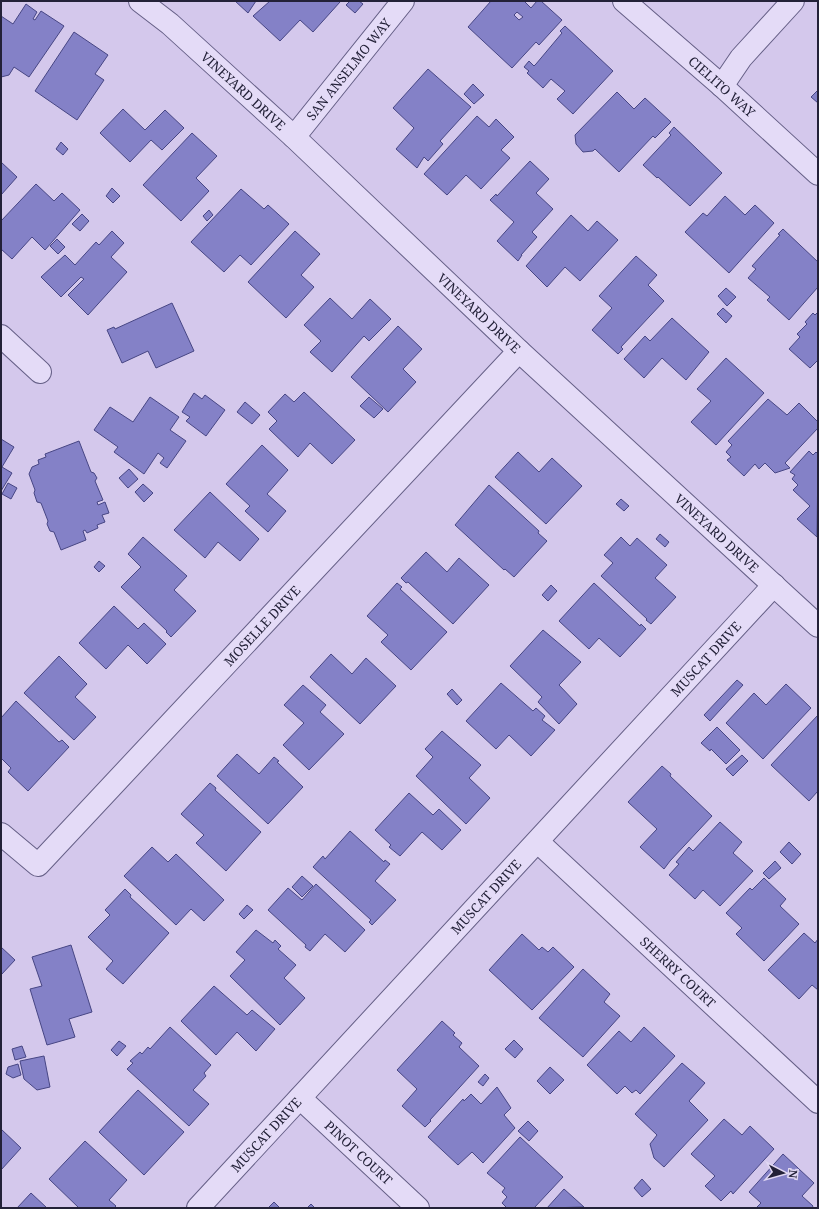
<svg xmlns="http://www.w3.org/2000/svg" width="819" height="1209" font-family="'Noto Serif',serif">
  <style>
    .building { fill: #8481c7; stroke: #474684; fill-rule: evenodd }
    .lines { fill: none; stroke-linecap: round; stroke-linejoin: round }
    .street-casing { stroke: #655f86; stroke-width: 24 }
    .street { stroke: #e4dbf7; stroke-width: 22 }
    .labels { text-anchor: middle; stroke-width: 3; stroke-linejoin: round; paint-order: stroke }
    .street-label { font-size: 13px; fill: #232138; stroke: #e1d8f3 }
  </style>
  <rect width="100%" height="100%" fill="#d4c8ec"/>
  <g class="building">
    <path d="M235 1H256L248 13Z"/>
    <path d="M270 1H340V2L313 32 300 20 280 41 253 16Z"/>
    <path d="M350 1H359L363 4 355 13 346 5Z"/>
    <path d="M491 1H524L531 8 537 1H541L562 20 539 45 536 42 512 68 468 27ZM517 12 523 17 519 20 514 15Z"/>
    <path d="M26 4 37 12 33 19 35 20 41 11 64 26 29 77 14 67 9 75 1 77V16L13 24Z"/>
    <path d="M565 26 613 71 573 114 557 99 565 91 551 79 543 88 527 73 529 71 524 67 529 61 534 66 536 64 562 33 560 31Z"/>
    <path d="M74 32 108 55 95 74 104 80 77 120 35 91Z"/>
    <path d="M428 69 471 107 440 141 443 144 428 161 424 157 417 168 396 149 414 128 393 108Z"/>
    <path d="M473 84 484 95 474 104 464 94Z"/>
    <path d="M818 90V103L811 97Z"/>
    <path d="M617 92 634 109 645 98 671 122 655 138 653 136 619 172 595 149 593 151 583 152 576 144 575 135Z"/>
    <path d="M123 109 145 130 165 110 184 128 162 150 151 140 130 162 100 133Z"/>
    <path d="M477 116 489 127 496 119 514 137 501 150 510 158 481 189 466 175 447 195 424 174Z"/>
    <path d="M674 127 722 173 690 206 658 177 657 178 643 165 671 135 669 133Z"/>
    <path d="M192 133 217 156 196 178 209 191 181 221 143 185Z"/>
    <path d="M61 142 68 149 63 155 56 149Z"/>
    <path d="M530 161 549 179 536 193 553 209 532 232 537 237 521 255H522L518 261 497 241 514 222 490 200 496 194 497 196Z"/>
    <path d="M1 162 17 177 1 195Z"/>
    <path d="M36 184 54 201 62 193 80 210 45 250 32 237 12 259 1 249V221Z"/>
    <path d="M112 188 120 196 113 203 106 196Z"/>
    <path d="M241 189 264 209 268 205 289 224 251 265 240 255 224 272 191 242Z"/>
    <path d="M725 196 745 215 755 205 774 223 729 273 685 232 703 213 707 216Z"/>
    <path d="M209 210 213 215 207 221 203 216Z"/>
    <path d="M82 214 89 221 80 231 72 224Z"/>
    <path d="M571 215 588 231 597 221 618 240 580 281 565 267 547 287 526 266Z"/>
    <path d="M783 229 818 262V287L789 320 767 300 770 297 748 278 756 269 752 266 780 235 778 234Z"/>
    <path d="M112 231 124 243 111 257 127 272 88 315 68 295 84 279 81 277 61 297 41 277 65 255 75 265 96 242 99 245Z"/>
    <path d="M295 231 320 254 301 275 314 287 286 318 248 282Z"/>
    <path d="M57 239 65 247 58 254 50 246Z"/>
    <path d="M636 256 657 275 648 285 664 301 621 347 623 349 618 354 592 330 612 308 599 296Z"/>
    <path d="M726 288 736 297 727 306 718 296Z"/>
    <path d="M330 298 352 319 370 299 391 319 369 341 364 336 332 372 310 352 321 341 304 325Z"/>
    <path d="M172 303 194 351 156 368 148 351 122 363 107 330 114 327 115 329Z"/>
    <path d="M723 308 732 316 726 323 717 314Z"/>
    <path d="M818 312V360L810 368 789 349 800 337 797 334 807 324 805 322 813 313 815 315Z"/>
    <path d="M672 318 709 352 686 380 662 358 644 378 624 359 645 336 650 341Z"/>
    <path d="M398 326 422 349 403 369 416 382 388 412 351 377Z"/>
    <path d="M726 358 764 393 716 445 691 422 711 401 697 389Z"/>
    <path d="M304 392 355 440 332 464 310 443 298 457 269 429 277 421 268 412 285 394 294 402Z"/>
    <path d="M194 393 202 399 205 395 225 410 206 436 186 421 190 417 182 412Z"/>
    <path d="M150 397 179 417 170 430 186 441 167 468 160 463 164 458 158 453 144 474 114 452 118 447 94 430 110 407 133 422Z"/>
    <path d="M369 397 383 409 374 418 360 406Z"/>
    <path d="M768 399 787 415 799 403 818 422V428L785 463 790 468 775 473 765 463 759 469 755 464 744 476 727 460 731 457 726 452 732 445 728 441Z"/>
    <path d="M245 402 260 415 252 424 237 412Z"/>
    <path d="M1 439 14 447 2 467 12 473 1 491Z"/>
    <path d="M79 441 91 472 94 473 97 478 95 481 103 500 97 502 98 505 105 502 109 513 102 515 105 522 97 525 98 528 87 533 85 530 83 531 86 540 61 550 54 532 50 531 47 524 48 521 41 503 37 502 34 493 35 490 29 474 32 467 39 464 38 460 46 457 45 454Z"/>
    <path d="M262 445 288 470 267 494 286 511 268 532 245 511 250 506 226 484Z"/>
    <path d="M809 451 813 455 816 452 818 454 817 537 797 519 810 506 793 490 798 485 792 479 795 475 790 472Z"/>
    <path d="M518 452 539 472 552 458 582 486 546 524 495 477Z"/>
    <path d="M129 469 138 479 128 488 119 478Z"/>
    <path d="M8 483 17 488 11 499 2 494Z"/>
    <path d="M143 484 153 493 144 502 135 492Z"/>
    <path d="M489 485 539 531 538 533 547 541 514 577 505 569 504 570 455 525Z"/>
    <path d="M210 492 259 539 240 561 218 542 205 558 174 530Z"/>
    <path d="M621 499 629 506 624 511 616 504Z"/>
    <path d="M660 534 669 542 665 547 656 539Z"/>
    <path d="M143 537 187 576 174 590 196 611 171 637 166 632 167 631 121 587 141 567 128 554Z"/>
    <path d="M621 537 630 546 637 538 667 565 655 578 676 597 651 624 646 620 647 619 601 576 613 563 604 555Z"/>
    <path d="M426 552 447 572 459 558 489 585 453 624 408 582 406 583 401 578Z"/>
    <path d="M99 561 105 566 99 572 94 567Z"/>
    <path d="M397 583 402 587 400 589 447 632 411 670 381 642 388 635 367 616Z"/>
    <path d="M594 583 640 626 641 624 646 629 620 657 599 638 589 649 559 621Z"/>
    <path d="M551 585 557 591 548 601 542 595Z"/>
    <path d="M114 606 138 629 144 623 166 644 147 664 128 645 106 669 79 643Z"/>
    <path d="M543 630 581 662 559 685 577 704 559 724 538 702 542 697 510 666Z"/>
    <path d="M331 654 352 674 366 658 396 686 360 724 310 677Z"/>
    <path d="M59 656 87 684 75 697 96 717 74 740 24 693Z"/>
    <path d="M737 680 743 685 710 721 704 715Z"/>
    <path d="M501 683 533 711 536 708 545 716 542 720 555 730 531 756 509 735 496 749 466 721Z"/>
    <path d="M786 684 811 708 763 759 726 723 754 693 766 705Z"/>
    <path d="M303 685 326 705 320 712 344 734 309 770 283 745 304 723 284 705Z"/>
    <path d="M452 689 462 700 457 705 447 694Z"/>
    <path d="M16 701 59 742 62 740 69 747 28 791 8 772 11 768 1 758V718Z"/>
    <path d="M818 715V791L809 801 771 765Z"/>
    <path d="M717 727 740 750 726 764 711 749 710 751 701 743Z"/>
    <path d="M442 731 481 765 469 778 490 798 466 824 416 776 433 757 425 749Z"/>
    <path d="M237 754 259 774 274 757 279 761 277 762 303 787 268 824 217 776Z"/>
    <path d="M742 755 748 761 733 776 726 769Z"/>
    <path d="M662 766 671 774 670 776 712 816 670 861 664 869 640 847 657 829 628 802Z"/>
    <path d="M210 783 216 788 215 790 261 832 226 871 196 843 204 835 181 814Z"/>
    <path d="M409 793 433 815 439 809 461 830 442 850 422 832 400 856 389 847 391 845 375 830Z"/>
    <path d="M720 822 742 842 733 853 753 871 720 906 703 890 695 899 669 875 679 864 676 862 689 847 693 851Z"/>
    <path d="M350 831 384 862 385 860 390 864 375 881 396 900 372 925 369 922 371 920 313 867 323 856 325 859Z"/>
    <path d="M789 842 801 854 792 864 780 852Z"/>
    <path d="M152 847 168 862 176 854 224 900 204 921 191 909 176 925 124 876Z"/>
    <path d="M775 861 781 868 769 879 763 873Z"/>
    <path d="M302 876 313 886 302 897 292 887Z"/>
    <path d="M764 878 786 899 780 906 799 924 764 961 736 934 742 928 726 913 750 888 752 890Z"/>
    <path d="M316 884 365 930 345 952 325 934 310 951 305 947 306 945 268 910 288 888 302 900Z"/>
    <path d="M125 889 131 895 130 897 169 933 123 984 106 969 113 961 88 937 110 915 105 910Z"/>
    <path d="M247 905 253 910 244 919 239 914Z"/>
    <path d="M256 930 273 943 275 940 281 946 278 949 296 965 284 978 305 998 280 1025 230 976 245 960 236 952Z"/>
    <path d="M804 933 815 943 818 939V990L812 985 799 999 768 970Z"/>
    <path d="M522 934 539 950 542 947 548 952 553 947 574 967 532 1010 489 970Z"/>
    <path d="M71 945 92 1012 69 1019 75 1037 47 1045 30 989 42 986 32 957Z"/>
    <path d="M1 947 15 960 1 975Z"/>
    <path d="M583 969 610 994 604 1002 620 1016 583 1057 539 1018Z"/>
    <path d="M214 986 247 1015 252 1010 275 1029 256 1051 237 1032 216 1055 181 1021Z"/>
    <path d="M442 1021 455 1033 453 1035 462 1043 459 1047 479 1066 430 1120 431 1121 425 1127 402 1106 417 1089 397 1070Z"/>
    <path d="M170 1027 211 1065 204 1073 206 1076 193 1090 209 1104 189 1126 127 1069 133 1063 130 1061 140 1052 142 1054 148 1047 150 1049Z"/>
    <path d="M644 1027 675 1056 640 1094 636 1090 632 1093 625 1086 617 1094 587 1065 619 1031 631 1042Z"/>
    <path d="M514 1040 523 1049 515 1058 505 1049Z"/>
    <path d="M119 1041 126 1046 117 1056 111 1050Z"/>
    <path d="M22 1046 26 1057 15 1060 12 1049Z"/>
    <path d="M44 1056 50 1087 37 1090 24 1079 20 1061Z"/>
    <path d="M682 1063 705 1083 689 1101 708 1120 664 1167 654 1158 650 1144 657 1135 635 1114Z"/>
    <path d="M18 1064 21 1075 13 1078 6 1074 8 1067Z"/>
    <path d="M550 1067 564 1080 550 1094 537 1081Z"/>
    <path d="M485 1074 489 1078 483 1086 478 1082Z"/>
    <path d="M497 1087 511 1108 504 1115 515 1128 483 1163 472 1152 458 1165 428 1137 463 1099 464 1101 471 1094 481 1104Z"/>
    <path d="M138 1090 184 1132 144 1175 99 1132Z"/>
    <path d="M724 1119 742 1135 750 1126 774 1149 733 1194 731 1191 721 1201 705 1186 715 1176 691 1154Z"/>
    <path d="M528 1121 538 1131 529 1141 518 1131Z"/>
    <path d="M1 1129 21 1148 1 1170Z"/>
    <path d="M520 1137 563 1177 534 1208H507L502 1203 507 1197 502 1192 505 1188 487 1173Z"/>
    <path d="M85 1141 127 1180 109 1200 116 1206 114 1208H79L49 1179Z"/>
    <path d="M783 1154 814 1183 802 1196 813 1206 812 1208H756L761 1203 749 1192Z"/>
    <path d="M642 1179 651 1189 642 1197 634 1188Z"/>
    <path d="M564 1189 584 1207 547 1208Z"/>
    <path d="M31 1193 47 1208H17Z"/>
    <path d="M274 1202 280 1208H268Z"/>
    <path d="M311 1204 315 1208H307Z"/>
  </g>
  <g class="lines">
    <defs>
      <g id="street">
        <path id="s1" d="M140 1 170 24 294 137 519 351 818 626"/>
        <path id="s2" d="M624 1 722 86 818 174"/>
        <path d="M722 86 741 58 793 1"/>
        <path id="s3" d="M294 137 403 1"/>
        <path d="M1 336 40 372"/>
        <path id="s4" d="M1 834 38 865 519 351"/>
        <path id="s5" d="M538 842 818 1102"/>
        <path id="s6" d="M300 1098 418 1208"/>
        <path id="s7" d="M198 1208 774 585"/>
      </g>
    </defs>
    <use href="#street" class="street-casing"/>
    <use href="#street" class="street"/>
  </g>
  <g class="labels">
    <g class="street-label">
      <text dy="5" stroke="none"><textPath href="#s3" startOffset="87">SAN ANSELMO WAY</textPath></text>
      <text dy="5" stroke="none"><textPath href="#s2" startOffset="130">CIELITO WAY</textPath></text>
      <text dy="5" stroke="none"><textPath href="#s1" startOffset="137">VINEYARD DRIVE</textPath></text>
      <text dy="5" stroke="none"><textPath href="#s1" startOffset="461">VINEYARD DRIVE</textPath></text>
      <text dy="5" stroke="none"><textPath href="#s1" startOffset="785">VINEYARD DRIVE</textPath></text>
      <text dy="5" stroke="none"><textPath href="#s4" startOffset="376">MOSELLE DRIVE</textPath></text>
      <text dy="5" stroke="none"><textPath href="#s7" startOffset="748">MUSCAT DRIVE</textPath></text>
      <text dy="5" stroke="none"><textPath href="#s7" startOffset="424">MUSCAT DRIVE</textPath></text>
      <text dy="5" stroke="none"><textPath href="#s5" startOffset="191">SHERRY COURT</textPath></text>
      <text dy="5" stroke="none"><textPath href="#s7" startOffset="100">MUSCAT DRIVE</textPath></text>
      <text dy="5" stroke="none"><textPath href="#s6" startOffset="80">PINOT COURT</textPath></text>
    </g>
  </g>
  <rect width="819" height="1209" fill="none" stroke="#232138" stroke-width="4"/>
  <g transform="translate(783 1173) rotate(96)" stroke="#e1d8f3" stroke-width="3" paint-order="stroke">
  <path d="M0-3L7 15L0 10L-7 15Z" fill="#232138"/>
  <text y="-6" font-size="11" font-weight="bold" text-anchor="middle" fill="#232138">N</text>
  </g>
</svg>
